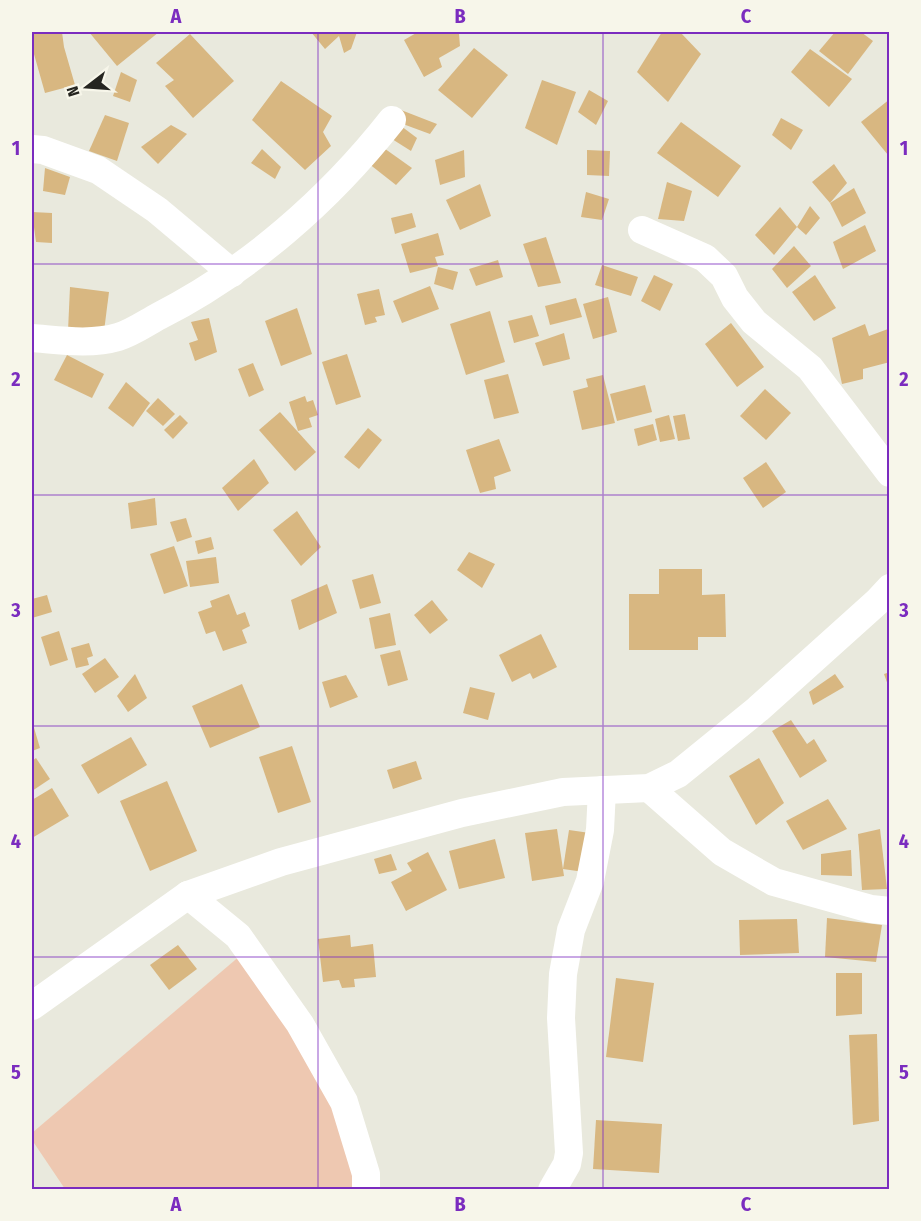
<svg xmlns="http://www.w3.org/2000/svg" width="921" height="1221" font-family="'Fira Sans Condensed',sans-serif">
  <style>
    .green { fill: #eec8b1 }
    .building { fill: #d8b781 }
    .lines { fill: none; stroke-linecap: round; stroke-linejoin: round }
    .street { stroke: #fff; stroke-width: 28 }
    .grid { fill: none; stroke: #7b2cbf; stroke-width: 1.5; stroke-opacity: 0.55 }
    .neatline { fill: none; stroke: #7b2cbf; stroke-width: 2 }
    .grid-label { font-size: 20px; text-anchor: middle; font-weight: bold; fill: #7b2cbf }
  </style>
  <rect width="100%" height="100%" fill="#e9e9dd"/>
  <path class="green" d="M248 949 346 1117 359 1189H65L32 1140V1133Z"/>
  <g class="building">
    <path d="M37 32H62L64 47 75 85 45 93 32 47V34Z"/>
    <path d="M89 32H159L117 66Z"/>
    <path d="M311 32H357L351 49 344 53 339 36 325 49Z"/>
    <path d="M418 32H427L428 33 431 32H458L459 34 460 46 439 58 442 67 424 77 404 40Z"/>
    <path d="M662 32H680L701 54 668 102 637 72Z"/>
    <path d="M835 32H861L873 41 848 74 819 51Z"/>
    <path d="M190 34 234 81 193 118 165 86 174 80 156 63Z"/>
    <path d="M474 48 508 75 472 118 438 90Z"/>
    <path d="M810 49 852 79 829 107 791 72Z"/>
    <path d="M121 72 137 80 130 102 113 96Z"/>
    <path d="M542 80 576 92 557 145 525 128Z"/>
    <path d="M281 81 332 116 323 132 331 146 305 170 252 120Z"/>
    <path d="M589 90 608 101 596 125 578 112Z"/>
    <path d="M890 99V154L888 155 861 122Z"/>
    <path d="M401 110 437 124 430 134 392 120Z"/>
    <path d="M105 115 129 123 117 161 89 151Z"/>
    <path d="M781 118 803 130 791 150 772 135Z"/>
    <path d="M681 122 741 166 718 197 657 153Z"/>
    <path d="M171 125 187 134 158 164 141 147Z"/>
    <path d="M401 126 417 138 411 151 392 139Z"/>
    <path d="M381 146 412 168 396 185 368 163Z"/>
    <path d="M262 149 281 167 275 179 251 163Z"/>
    <path d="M464 150 465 177 440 185 435 160Z"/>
    <path d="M587 150 610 151 609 176 587 175Z"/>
    <path d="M834 164 847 183 830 203 812 182Z"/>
    <path d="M45 168 70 177 65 195 43 191Z"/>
    <path d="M667 182 692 191 684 221 658 219Z"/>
    <path d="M480 184 491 216 460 230 446 200Z"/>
    <path d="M854 188 866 213 842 227 830 203Z"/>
    <path d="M586 192 609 199 602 220 581 217Z"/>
    <path d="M810 206 820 218 806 235 797 227 774 255 755 235 780 207 797 227Z"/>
    <path d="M32 212 52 213V243L36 242Z"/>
    <path d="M412 213 416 227 395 234 391 218Z"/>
    <path d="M865 225 876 251 843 269 833 242Z"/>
    <path d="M438 233 444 255 435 257 438 266 410 273 401 244Z"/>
    <path d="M546 237 561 283 538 287 523 244Z"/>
    <path d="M794 246 811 266 787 288 772 269Z"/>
    <path d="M498 260 503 277 476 286 469 269Z"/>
    <path d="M602 265 638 277 631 296 595 285Z"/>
    <path d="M438 267 458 272 453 290 434 284Z"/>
    <path d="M654 275 673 284 660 311 641 301Z"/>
    <path d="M815 275 836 308 814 321 792 292Z"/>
    <path d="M430 286 439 309 402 323 393 301Z"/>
    <path d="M70 287 109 292 103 339 68 331Z"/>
    <path d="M379 289 385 315 375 317 377 322 365 325 357 294Z"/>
    <path d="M608 297 617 332 593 339 583 304Z"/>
    <path d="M576 298 582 317 550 325 545 306Z"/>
    <path d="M297 308 312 354 281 366 265 321Z"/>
    <path d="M490 311 505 362 466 375 450 324Z"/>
    <path d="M532 315 539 336 514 343 508 321Z"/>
    <path d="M209 318 217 352 195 361 189 343 198 340 191 322Z"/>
    <path d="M731 323 764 367 737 387 705 344Z"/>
    <path d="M865 324 869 336 888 329 890 362 863 369V379L842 384 832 338Z"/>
    <path d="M564 333 570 359 543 366 535 343Z"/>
    <path d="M347 354 361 397 336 405 322 362Z"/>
    <path d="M67 355 104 374 92 398 54 380Z"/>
    <path d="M253 363 264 390 249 397 238 369Z"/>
    <path d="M508 374 519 413 494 419 484 380Z"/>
    <path d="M603 375 615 423 582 430 573 391 588 387 586 379Z"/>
    <path d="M126 382 150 403 133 427 108 408Z"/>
    <path d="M645 385 652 412 617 421 610 394Z"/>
    <path d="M765 389 791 413 766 440 740 416Z"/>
    <path d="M305 396 307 402 313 400 318 415 309 418 312 427 298 431 289 402Z"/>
    <path d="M158 398 175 414 163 426 146 411Z"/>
    <path d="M280 412 316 452 295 471 259 430Z"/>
    <path d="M685 414 690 439 678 441 673 416Z"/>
    <path d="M180 415 188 423 173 439 164 430Z"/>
    <path d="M669 415 675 439 660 442 655 419Z"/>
    <path d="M653 424 657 440 638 446 634 429Z"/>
    <path d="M368 428 382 440 359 469 344 457Z"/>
    <path d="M499 439 511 471 494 477 496 489 480 493 466 450Z"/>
    <path d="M254 459 269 483 238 511 222 488Z"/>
    <path d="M766 462 786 492 763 508 743 478Z"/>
    <path d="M155 498 157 525 131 529 128 503Z"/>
    <path d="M297 511 321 547 301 566 273 530Z"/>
    <path d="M186 518 192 537 177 542 170 522Z"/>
    <path d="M211 537 214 549 198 554 195 541Z"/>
    <path d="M174 546 188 586 164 594 150 554Z"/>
    <path d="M469 552 495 564 482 588 457 570Z"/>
    <path d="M216 557 219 583 190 587 186 561Z"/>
    <path d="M659 569H702V595L725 594 726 637H698V650H629V594H659Z"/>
    <path d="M373 574 381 603 360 609 352 580Z"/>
    <path d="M327 584 337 613 299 630 291 600Z"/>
    <path d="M229 594 237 615 245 612 250 626 242 630 247 643 223 651 215 631 206 634 198 612 212 607 210 601Z"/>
    <path d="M47 595 52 612 32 618V599Z"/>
    <path d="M432 600 448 620 430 634 414 615Z"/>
    <path d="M390 613 396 645 375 649 369 618Z"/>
    <path d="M59 631 68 660 50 666 41 637Z"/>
    <path d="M541 634 557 667 533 679 530 673 512 682 499 655Z"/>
    <path d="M89 643 93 656 87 658 89 665 76 668 71 648Z"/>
    <path d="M400 650 408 680 388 686 380 655Z"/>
    <path d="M105 658 119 677 95 693 82 674Z"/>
    <path d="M890 672V688H889L884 674Z"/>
    <path d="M135 674 147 698 128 712 117 696Z"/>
    <path d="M835 674 844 687 813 705 809 692Z"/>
    <path d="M346 675 358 697 330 708 322 682Z"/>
    <path d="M242 684 260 727 210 748 192 706Z"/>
    <path d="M470 687 495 693 488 720 463 713Z"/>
    <path d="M791 720 807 744 814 739 827 761 800 778 772 731Z"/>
    <path d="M32 721 40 748 32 751Z"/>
    <path d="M131 737 147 765 98 794 81 765Z"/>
    <path d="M292 746 311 802 278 813 259 757Z"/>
    <path d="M36 758 50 779 32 791V761Z"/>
    <path d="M759 758 784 803 756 825 729 776Z"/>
    <path d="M416 761 422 779 393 789 387 770Z"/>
    <path d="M167 781 197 851 150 871 120 801Z"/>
    <path d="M52 788 69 816 32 838V800Z"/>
    <path d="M828 799 847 829 803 850 786 821Z"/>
    <path d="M557 829 564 876 532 881 525 833Z"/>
    <path d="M880 829 887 889 862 890 858 834Z"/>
    <path d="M569 830 590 833 584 872 563 869Z"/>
    <path d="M495 839 505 878 459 889 449 851Z"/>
    <path d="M851 850 852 876 821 875V854Z"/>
    <path d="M428 852 447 890 406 911 391 882 412 871 407 863Z"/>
    <path d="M391 854 397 870 379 874 374 859Z"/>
    <path d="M827 918 882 925 876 962 825 957Z"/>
    <path d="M797 919 799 953 740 955 739 920Z"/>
    <path d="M350 935 351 947 373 944 376 977 354 979 355 987 342 988 339 980 323 982 318 939Z"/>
    <path d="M178 945 197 969 169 990 150 965Z"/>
    <path d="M836 973H862V1014L836 1016Z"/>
    <path d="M616 978 654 983 643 1062 606 1057Z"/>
    <path d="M877 1034 879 1121 853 1125 849 1035Z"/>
    <path d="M596 1120 662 1124 659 1173 593 1169Z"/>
  </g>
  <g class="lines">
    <g class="street">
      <path d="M32 149 43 150 98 170 157 210 232 273"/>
      <path d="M642 230 705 258 724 276 735 298 754 322 810 368 890 473"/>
      <path d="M32 338C59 340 91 345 118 337 132 333 146 323 159 316 249 270 329 200 392 120"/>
      <path d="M649 788 722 852 774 882 871 909 890 911"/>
      <path d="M188 895 238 936 300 1024 344 1102 366 1174V1190"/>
      <path d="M32 1006 188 895 281 862 462 813 563 792 649 788 678 774 758 709 877 602 890 588"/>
      <path d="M552 1190 567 1164 569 1153 561 1018 563 974 571 930 590 881 600 830 602 790"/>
    </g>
  </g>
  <path class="grid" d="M318 32V1190M603 32V1190M32 264H890M32 495H890M32 726H890M32 957H890"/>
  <rect width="921" height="1221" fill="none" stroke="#f7f6ea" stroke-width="66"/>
  <g transform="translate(87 87) rotate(253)" stroke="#f7f6ea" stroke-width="4.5" paint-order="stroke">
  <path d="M0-4.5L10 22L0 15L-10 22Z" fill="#252520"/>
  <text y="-9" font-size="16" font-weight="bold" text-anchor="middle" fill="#252520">N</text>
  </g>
  <rect x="33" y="33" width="855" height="1155" class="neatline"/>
  <g class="grid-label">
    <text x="176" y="23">A</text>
    <text x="460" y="23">B</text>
    <text x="746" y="23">C</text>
    <text x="16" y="155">1</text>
    <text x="904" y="155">1</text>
    <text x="16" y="386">2</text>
    <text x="904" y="386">2</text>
    <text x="16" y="617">3</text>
    <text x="904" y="617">3</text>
    <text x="16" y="848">4</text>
    <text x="904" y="848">4</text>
    <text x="16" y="1079">5</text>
    <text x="904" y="1079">5</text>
    <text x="176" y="1211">A</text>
    <text x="460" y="1211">B</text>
    <text x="746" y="1211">C</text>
  </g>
</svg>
